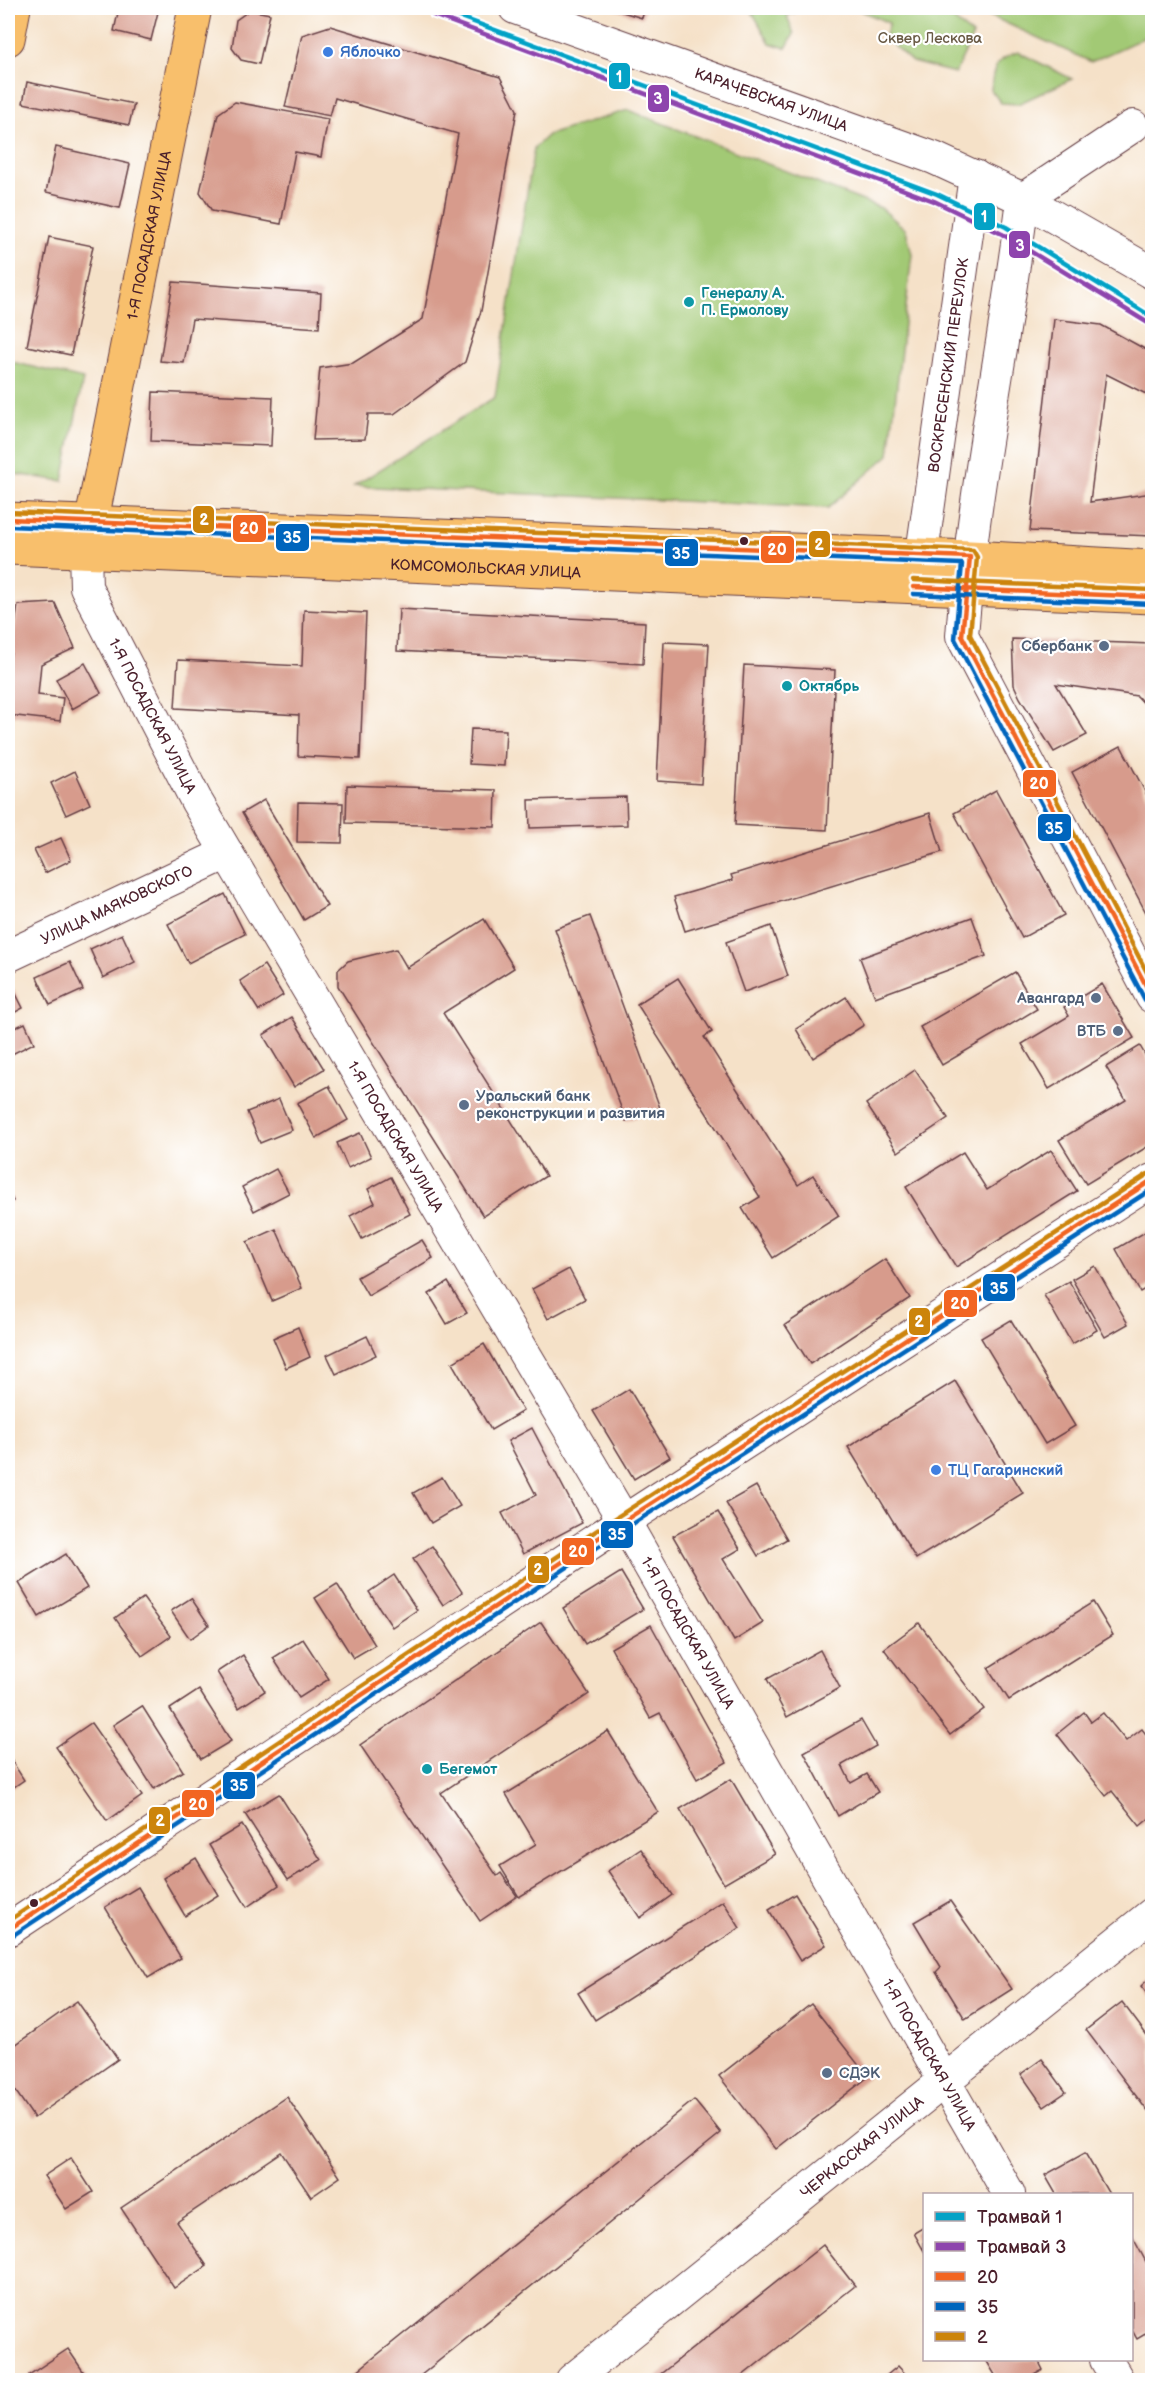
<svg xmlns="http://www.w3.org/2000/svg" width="1160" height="2388" font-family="'Balsamiq Sans',sans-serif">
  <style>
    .green { fill: #a2c974; stroke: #767450; stroke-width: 1.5 }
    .building { fill: #d79b8c }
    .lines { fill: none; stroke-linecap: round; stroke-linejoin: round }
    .minor-casing { stroke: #643c43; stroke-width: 34 }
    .major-casing { stroke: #643c43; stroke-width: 35 }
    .minor { stroke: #fff; stroke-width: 32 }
    .major { stroke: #f8bf6c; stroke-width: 33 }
    .bus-1-casing { stroke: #fff; stroke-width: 9 }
    .bus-2-casing { stroke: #fff; stroke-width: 9 }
    .bus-3-casing { stroke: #fff; stroke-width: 9 }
    .bus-1 { stroke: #f26522; stroke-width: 4.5 }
    .bus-2 { stroke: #0065bd; stroke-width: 4.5 }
    .bus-3 { stroke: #cc840b; stroke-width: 4.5 }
    .tram-1-casing { stroke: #fff; stroke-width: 9 }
    .tram-2-casing { stroke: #fff; stroke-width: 9 }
    .tram-1 { stroke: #04a2c6; stroke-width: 4.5 }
    .tram-2 { stroke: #8e44ad; stroke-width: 4.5 }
    .shop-dot { fill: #3f7fe0; stroke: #fff; stroke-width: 2 }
    .culture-dot { fill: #0f9aa8; stroke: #fff; stroke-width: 2 }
    .bus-dot { fill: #4a1f2b; stroke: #fff; stroke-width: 2 }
    .service-dot { fill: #5c6f8a; stroke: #fff; stroke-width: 2 }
    .labels { text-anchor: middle; stroke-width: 4.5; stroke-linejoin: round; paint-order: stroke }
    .park-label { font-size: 15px; fill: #695a45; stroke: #fff }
    .shop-label { font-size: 15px; font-weight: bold; fill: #366cbe; stroke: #fff; text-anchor: start }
    .street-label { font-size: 15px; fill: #4a1f2b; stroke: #fff }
    .culture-label { font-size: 15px; font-weight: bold; fill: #0d838f; stroke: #fff; text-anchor: start }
    .service-label { font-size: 15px; font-weight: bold; fill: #4e5e75; stroke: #fff; text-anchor: end }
    .line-badge { stroke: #fff; stroke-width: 2 }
    .badge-label { font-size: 16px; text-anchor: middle; font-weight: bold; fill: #fff }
  </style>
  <rect width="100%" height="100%" fill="#fff"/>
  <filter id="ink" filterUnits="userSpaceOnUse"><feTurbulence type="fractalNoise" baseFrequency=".0167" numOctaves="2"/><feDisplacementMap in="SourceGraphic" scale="12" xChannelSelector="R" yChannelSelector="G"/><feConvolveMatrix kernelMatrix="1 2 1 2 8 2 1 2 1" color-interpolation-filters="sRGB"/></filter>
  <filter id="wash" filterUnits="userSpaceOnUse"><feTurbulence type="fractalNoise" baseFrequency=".008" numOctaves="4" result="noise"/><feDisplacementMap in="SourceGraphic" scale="24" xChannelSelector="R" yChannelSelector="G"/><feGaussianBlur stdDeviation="1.35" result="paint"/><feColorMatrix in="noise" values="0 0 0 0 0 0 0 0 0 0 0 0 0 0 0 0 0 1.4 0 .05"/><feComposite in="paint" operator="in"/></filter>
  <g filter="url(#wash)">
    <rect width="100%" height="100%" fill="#f5e1c8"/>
    <g class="green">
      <path d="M750 8H804L787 16 794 34 786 48 770 43Z"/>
      <path d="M855 8H956L950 17 973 35 955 73 912 62 884 37 889 23Z"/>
      <path d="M973 8H1152V34L1091 62Z"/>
      <path d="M1018 52 1072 79 1018 104 1001 103 991 90C993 67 995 60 1018 52Z"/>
      <path d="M628 110 881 208 906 230 912 254 889 455 828 508 354 486 495 397 534 148 548 135Z"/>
      <path d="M8 361 83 379 63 481 8 473Z"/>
    </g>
    <g id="blocks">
      <g class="building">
        <path d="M119 8H159L151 40 114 31Z"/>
        <path d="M610 8H645L642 18Z"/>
        <path d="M250 10 270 14 259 64 241 60 232 48 236 20Z"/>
        <path d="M330 26 500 77 517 110 481 311 465 362 394 414H368L365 439 313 440 320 368 353 363 423 319 458 134 335 98 330 116 285 107 302 35Z"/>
        <path d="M27 82 134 104 129 125 23 103Z"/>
        <path d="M235 102 328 119 321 157 295 152 281 224 212 211 200 192 218 114Z"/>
        <path d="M56 147 130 164 120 208 46 192Z"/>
        <path d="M49 237 93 246 71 355 27 346Z"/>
        <path d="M173 282 321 293 319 328 192 319 184 363 160 361Z"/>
        <path d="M1054 319 1101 325 1152 353V397L1106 374 1090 502 1152 493V536L1030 531Z"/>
        <path d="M153 392 273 397 271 446 151 441Z"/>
        <path d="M55 603 75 648 41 664 38 695 63 698 60 721 8 715V671L18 605Z"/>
        <path d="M399 609 645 622 643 664 397 651Z"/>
        <path d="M304 610 366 613 360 759 298 756 299 715 175 708 178 660 302 666Z"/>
        <path d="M1012 639 1152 644V709H1149L1137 696 1056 684 1087 735 1054 752 1020 698 1014 685Z"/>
        <path d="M664 642 709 644 701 784 657 781Z"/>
        <path d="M85 663 101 693 72 709 56 679Z"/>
        <path d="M744 665 835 670 827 830 735 825Z"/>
        <path d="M471 729 506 730 504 766 469 764Z"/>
        <path d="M1121 746 1152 805V924L1072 772Z"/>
        <path d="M75 771 90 804 66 815 51 783Z"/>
        <path d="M347 785 496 790 495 827 346 823Z"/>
        <path d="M996 790 1064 915 1022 938 954 813Z"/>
        <path d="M626 797 627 825 530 828 529 800Z"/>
        <path d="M264 800 327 906 304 920 242 813Z"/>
        <path d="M298 802 343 803 342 843 297 842Z"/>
        <path d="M930 813 942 852 685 931 674 897 733 880 731 875Z"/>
        <path d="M61 838 71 860 45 873 34 850Z"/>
        <path d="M225 894 245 934 188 963 168 924Z"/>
        <path d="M590 916 660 1108 626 1121 555 929Z"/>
        <path d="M972 917 986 956 875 997 860 958Z"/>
        <path d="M484 919 514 968 443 1013 546 1176 483 1216 338 986V970L348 961 396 949 407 968Z"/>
        <path d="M771 926 788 976 744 992 726 942Z"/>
        <path d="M122 934 135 962 103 978 90 949Z"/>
        <path d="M70 962 83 990 50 1005 37 977Z"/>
        <path d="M264 965 283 995 259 1011 240 981Z"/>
        <path d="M1015 972 1037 1009 942 1065 920 1027Z"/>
        <path d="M678 978 712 1032 704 1037 798 1185 813 1175 839 1216 773 1258 742 1208 760 1197 637 1004Z"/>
        <path d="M1102 984 1134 1038 1049 1089 1022 1044 1069 1016 1064 1007Z"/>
        <path d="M13 988 23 1008 8 1016V991Z"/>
        <path d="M846 997 864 1025 813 1058 796 1029Z"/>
        <path d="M292 1017 324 1069 294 1087 263 1035Z"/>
        <path d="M25 1023 34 1043 8 1056V1031Z"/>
        <path d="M1140 1046 1152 1067V1144L1086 1184 1059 1140 1126 1100 1106 1067Z"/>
        <path d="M915 1070 948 1118 898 1152 866 1104Z"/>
        <path d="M329 1086 348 1120 316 1138 297 1103Z"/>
        <path d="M279 1099 292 1130 260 1143 247 1112Z"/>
        <path d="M360 1133 371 1157 348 1168 337 1143Z"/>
        <path d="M1051 1150 1077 1191 956 1267 906 1187 963 1152 987 1190Z"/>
        <path d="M276 1169 289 1193 254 1211 242 1187Z"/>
        <path d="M391 1177 410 1214 362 1239 350 1216 375 1203 368 1189Z"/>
        <path d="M8 1190 13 1201 8 1204Z"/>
        <path d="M1152 1228V1285L1140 1292 1116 1249Z"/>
        <path d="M276 1229 302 1288 272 1301 247 1242Z"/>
        <path d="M422 1240 433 1258 368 1296 357 1277Z"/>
        <path d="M885 1259 910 1298 810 1364 785 1325Z"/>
        <path d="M1095 1266 1128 1324 1105 1337 1072 1279Z"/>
        <path d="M569 1269 585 1299 548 1319 532 1289Z"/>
        <path d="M1069 1281 1097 1330 1072 1344 1044 1295Z"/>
        <path d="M448 1282 467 1313 447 1324 429 1294Z"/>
        <path d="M1011 1320 1075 1426 1045 1444 981 1338Z"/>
        <path d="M298 1327 310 1357 286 1368 273 1338Z"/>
        <path d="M367 1336 376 1355 336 1374 327 1355Z"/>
        <path d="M484 1344 523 1411 491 1430 452 1363Z"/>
        <path d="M955 1381 1023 1493 916 1559 848 1447Z"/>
        <path d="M629 1389 670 1457 634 1479 593 1411Z"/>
        <path d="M532 1428 582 1523 523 1554 502 1513 536 1495 508 1441Z"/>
        <path d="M442 1477 460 1506 431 1523 413 1493Z"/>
        <path d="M756 1486 787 1539 758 1556 726 1503Z"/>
        <path d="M718 1512 740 1549 723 1559 763 1623 734 1641 673 1536Z"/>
        <path d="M432 1546 462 1592 443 1605 413 1559Z"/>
        <path d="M66 1554 87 1588 39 1617 19 1583Z"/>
        <path d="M621 1572 643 1609 585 1644 563 1608Z"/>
        <path d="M394 1575 417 1610 392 1627 369 1592Z"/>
        <path d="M337 1584 375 1645 353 1658 315 1598Z"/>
        <path d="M143 1598 171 1636 142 1656 115 1618Z"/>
        <path d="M191 1598 209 1625 190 1639 171 1611Z"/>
        <path d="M1093 1602 1113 1635 1009 1700 988 1668Z"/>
        <path d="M541 1622 589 1694 441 1793 497 1876 501 1873 517 1896 480 1921 360 1745Z"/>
        <path d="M919 1623 984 1709 950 1735 884 1649Z"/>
        <path d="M651 1625 727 1762 697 1779 660 1713 650 1718 611 1648Z"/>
        <path d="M303 1639 329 1679 299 1698 273 1658Z"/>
        <path d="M820 1650 840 1688 787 1717 767 1679Z"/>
        <path d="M243 1655 265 1691 239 1708 217 1672Z"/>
        <path d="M199 1690 231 1741 201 1759 170 1709Z"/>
        <path d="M142 1706 183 1771 154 1789 113 1725Z"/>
        <path d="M1084 1712 1091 1722 1103 1713 1126 1741 1142 1729 1152 1742V1816L1140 1826 1112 1791 1106 1796 1057 1734Z"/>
        <path d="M861 1720 876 1746 842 1765 851 1783 867 1774 878 1792 838 1816 804 1752Z"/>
        <path d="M91 1723 142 1796 107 1821 56 1747Z"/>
        <path d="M608 1731 658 1812 519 1897 500 1866 536 1844 506 1794Z"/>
        <path d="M8 1755 24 1780 8 1791Z"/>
        <path d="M731 1779 775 1854 724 1884 680 1809Z"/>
        <path d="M279 1794 321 1860 288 1880 245 1814Z"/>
        <path d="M242 1825 279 1885 247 1907 209 1845Z"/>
        <path d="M641 1849 672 1895 640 1918 608 1871Z"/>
        <path d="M196 1858 218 1895 185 1916 163 1878Z"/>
        <path d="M138 1887 181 1958 148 1978 105 1907Z"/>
        <path d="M795 1894 826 1945 800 1961 769 1910Z"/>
        <path d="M723 1901 740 1928 595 2020 578 1993Z"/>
        <path d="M950 1901 1012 1989 965 2019 936 1972 941 1967 914 1922Z"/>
        <path d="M1152 1976V2000L1141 1986Z"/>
        <path d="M77 2001 118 2059 34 2118 8 2080V2050Z"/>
        <path d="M1122 2002 1152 2042V2117L1086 2030Z"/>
        <path d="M811 2004 868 2077 776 2149 719 2076Z"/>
        <path d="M1042 2059 1066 2092 1044 2107 1021 2074Z"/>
        <path d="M287 2097 340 2177 311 2197 281 2152 177 2222 207 2266 174 2288 121 2208Z"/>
        <path d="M694 2100 721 2133 415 2380H346Z"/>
        <path d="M1085 2153 1109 2194H1056L1045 2175Z"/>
        <path d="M71 2158 93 2192 66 2209 44 2176Z"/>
        <path d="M924 2227V2251L914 2233Z"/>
        <path d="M1132 2236 1152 2273V2330L1137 2339 1132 2330Z"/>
        <path d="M823 2245 855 2286 737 2380H653Z"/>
        <path d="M68 2349 89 2380H33L29 2375Z"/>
        <path d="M986 2360H1038L1043 2370 1025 2380H998Z"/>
        <path d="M898 2366 911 2380H881Z"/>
      </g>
    </g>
  </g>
  <g filter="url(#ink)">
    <use href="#blocks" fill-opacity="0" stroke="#643c43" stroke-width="1.5"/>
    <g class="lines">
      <defs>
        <g id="minor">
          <path id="s1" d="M515 8 934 158 1023 199 1152 273"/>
          <path d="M1023 199C1005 345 973 489 962 636L1152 997"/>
          <path d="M1023 199 1133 126"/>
          <path id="s2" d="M85 552 86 587 197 802 227 853 624 1521 1009 2194"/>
          <path id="s3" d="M918 582 975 176"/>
          <path id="s4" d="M8 956 227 853"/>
          <path d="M8 1930 624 1521 1152 1180"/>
          <path d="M1106 2360 1118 2380"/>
          <path id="s5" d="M572 2380 1152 1914"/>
        </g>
        <g id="major">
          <path d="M8 39 14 8"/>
          <path d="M8 519 970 557 1152 567"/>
          <path id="s6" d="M87 544 195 8"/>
          <path id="s7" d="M8 548 1152 597"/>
        </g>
      </defs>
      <use href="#minor" class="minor-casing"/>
      <use href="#major" class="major-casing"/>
      <use href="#minor" class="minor"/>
      <use href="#major" class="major"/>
      <defs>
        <g id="bus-1">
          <path d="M8 519 970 557 962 636 1152 997"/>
          <path d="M913 587 1152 597"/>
          <path d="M8 1930 624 1521 1152 1180"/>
        </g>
        <g id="bus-2">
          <path d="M8 526 962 564 955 639 1145 1000"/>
          <path d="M913 594 1152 604"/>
          <path d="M12 1936 628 1527 1152 1189"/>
        </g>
        <g id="bus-3">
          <path d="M8 512 973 550 977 557 970 635 1152 982"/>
          <path d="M913 580 1152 590"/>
          <path d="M8 1921 620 1515 1148 1174"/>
        </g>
      </defs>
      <use href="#bus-1" class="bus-1-casing"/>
      <use href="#bus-2" class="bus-2-casing"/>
      <use href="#bus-3" class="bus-3-casing"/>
      <use href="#bus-1" class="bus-1"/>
      <use href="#bus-2" class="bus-2"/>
      <use href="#bus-3" class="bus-3"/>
      <defs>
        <path id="tram-1" d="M436 8 937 194 1006 227 1152 317"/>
        <path id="tram-2" d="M433 15 934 201 1002 234 1148 323"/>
      </defs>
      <use href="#tram-1" class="tram-1-casing"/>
      <use href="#tram-2" class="tram-2-casing"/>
      <use href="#tram-1" class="tram-1"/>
      <use href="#tram-2" class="tram-2"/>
    </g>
  </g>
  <g class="shop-dot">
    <circle cx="328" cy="52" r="6"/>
    <circle cx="936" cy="1470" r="6"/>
  </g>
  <g class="culture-dot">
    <circle cx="689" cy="302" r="6"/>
    <circle cx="787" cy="686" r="6"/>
    <circle cx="427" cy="1769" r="6"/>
  </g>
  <g class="bus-dot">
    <circle cx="744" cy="541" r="5"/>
    <circle cx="34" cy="1903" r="5"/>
  </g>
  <g class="service-dot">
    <circle cx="1104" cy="646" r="6"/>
    <circle cx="1096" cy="998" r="6"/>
    <circle cx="1118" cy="1031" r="6"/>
    <circle cx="464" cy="1105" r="6"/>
    <circle cx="827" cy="2073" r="6"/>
  </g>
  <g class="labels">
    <g class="park-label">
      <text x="930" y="43">Сквер Лескова</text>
    </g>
    <g class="shop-label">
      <text x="340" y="57">Яблочко</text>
      <text x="948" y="1475">ТЦ Гагаринский</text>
    </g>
    <g class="street-label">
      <text dy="5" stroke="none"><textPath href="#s1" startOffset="272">КАРАЧЕВСКАЯ УЛИЦА</textPath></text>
      <text dy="5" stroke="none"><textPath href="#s6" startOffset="315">1-Я ПОСАДСКАЯ УЛИЦА</textPath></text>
      <text dy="5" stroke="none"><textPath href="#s3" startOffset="219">ВОСКРЕСЕНСКИЙ ПЕРЕУЛОК</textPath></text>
      <text dy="5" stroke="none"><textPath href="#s7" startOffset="478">КОМСОМОЛЬСКАЯ УЛИЦА</textPath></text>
      <text dy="5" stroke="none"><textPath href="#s2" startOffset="180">1-Я ПОСАДСКАЯ УЛИЦА</textPath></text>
      <text dy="5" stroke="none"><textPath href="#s4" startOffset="120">УЛИЦА МАЯКОВСКОГО</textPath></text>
      <text dy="5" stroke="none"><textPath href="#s2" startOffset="666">1-Я ПОСАДСКАЯ УЛИЦА</textPath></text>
      <text dy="5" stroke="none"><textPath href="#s2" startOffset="1242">1-Я ПОСАДСКАЯ УЛИЦА</textPath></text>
      <text dy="5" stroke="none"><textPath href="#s2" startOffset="1728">1-Я ПОСАДСКАЯ УЛИЦА</textPath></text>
      <text dy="5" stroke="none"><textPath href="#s5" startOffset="372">ЧЕРКАССКАЯ УЛИЦА</textPath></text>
    </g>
    <g class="culture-label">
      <text x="701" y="298">Генералу А.<tspan x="701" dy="17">П. Ермолову</tspan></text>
      <text x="799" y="691">Октябрь</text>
      <text x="439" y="1774">Бегемот</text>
    </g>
    <g class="service-label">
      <text x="1092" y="651">Сбербанк</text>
      <text x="1084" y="1003">Авангард</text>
      <text x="1106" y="1036">ВТБ</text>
      <text x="476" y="1101" text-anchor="start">Уральский банк<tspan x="476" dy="17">реконструкции и развития</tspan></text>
      <text x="839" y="2078" text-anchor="start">СДЭК</text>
    </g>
  </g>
  <g class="line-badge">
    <rect x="608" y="62" width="23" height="28" rx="6" fill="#04a2c6"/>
    <rect x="647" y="84" width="23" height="29" rx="6" fill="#8e44ad"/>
    <rect x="973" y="202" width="23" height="29" rx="6" fill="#04a2c6"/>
    <rect x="1008" y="230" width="23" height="29" rx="6" fill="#8e44ad"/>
    <rect x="192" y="505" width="23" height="29" rx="6" fill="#cc840b"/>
    <rect x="232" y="514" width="35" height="29" rx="6" fill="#f26522"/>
    <rect x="275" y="523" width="35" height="29" rx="6" fill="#0065bd"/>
    <rect x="808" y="530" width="23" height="28" rx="6" fill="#cc840b"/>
    <rect x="760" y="535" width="35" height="29" rx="6" fill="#f26522"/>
    <rect x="664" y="538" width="35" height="29" rx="6" fill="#0065bd"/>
    <rect x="1022" y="769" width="35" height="29" rx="6" fill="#f26522"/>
    <rect x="1037" y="813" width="35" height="29" rx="6" fill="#0065bd"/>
    <rect x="982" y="1273" width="34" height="29" rx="6" fill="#0065bd"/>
    <rect x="943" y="1289" width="35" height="29" rx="6" fill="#f26522"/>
    <rect x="908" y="1307" width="23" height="29" rx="6" fill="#cc840b"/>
    <rect x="600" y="1520" width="34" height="29" rx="6" fill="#0065bd"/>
    <rect x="561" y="1537" width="34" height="29" rx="6" fill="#f26522"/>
    <rect x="527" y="1555" width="23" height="29" rx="6" fill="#cc840b"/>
    <rect x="222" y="1771" width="34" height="29" rx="6" fill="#0065bd"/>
    <rect x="181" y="1789" width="34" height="29" rx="6" fill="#f26522"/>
    <rect x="148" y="1806" width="23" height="29" rx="6" fill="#cc840b"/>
  </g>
  <g class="badge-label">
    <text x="619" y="82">1</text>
    <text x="658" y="104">3</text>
    <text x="984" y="222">1</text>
    <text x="1020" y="251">3</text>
    <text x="204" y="525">2</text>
    <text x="249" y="534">20</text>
    <text x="292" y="543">35</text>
    <text x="819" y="550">2</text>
    <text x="777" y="555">20</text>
    <text x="681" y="559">35</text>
    <text x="1039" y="789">20</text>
    <text x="1054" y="834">35</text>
    <text x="999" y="1294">35</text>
    <text x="960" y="1309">20</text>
    <text x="919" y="1327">2</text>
    <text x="617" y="1540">35</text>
    <text x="578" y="1557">20</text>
    <text x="538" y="1575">2</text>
    <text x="239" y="1791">35</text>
    <text x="198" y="1810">20</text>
    <text x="160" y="1826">2</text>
  </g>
  <rect width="1160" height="2388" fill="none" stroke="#fff" stroke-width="30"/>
  <rect x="923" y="2193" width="210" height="168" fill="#ffffff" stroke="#b7a5aa" stroke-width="1.5"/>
  <rect x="935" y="2212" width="30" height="9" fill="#04a2c6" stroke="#b7a5aa" stroke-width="1.5"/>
  <text x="977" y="2223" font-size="18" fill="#4a1f2b">Трамвай 1</text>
  <rect x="935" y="2242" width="30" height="9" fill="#8e44ad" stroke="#b7a5aa" stroke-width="1.5"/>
  <text x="977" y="2253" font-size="18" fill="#4a1f2b">Трамвай 3</text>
  <rect x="935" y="2272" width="30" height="9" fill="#f26522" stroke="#b7a5aa" stroke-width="1.5"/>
  <text x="977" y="2283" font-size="18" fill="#4a1f2b">20</text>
  <rect x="935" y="2302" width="30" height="9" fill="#0065bd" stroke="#b7a5aa" stroke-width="1.5"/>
  <text x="977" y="2313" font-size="18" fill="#4a1f2b">35</text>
  <rect x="935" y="2332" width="30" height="9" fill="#cc840b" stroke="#b7a5aa" stroke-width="1.5"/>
  <text x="977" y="2343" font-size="18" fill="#4a1f2b">2</text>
</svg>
